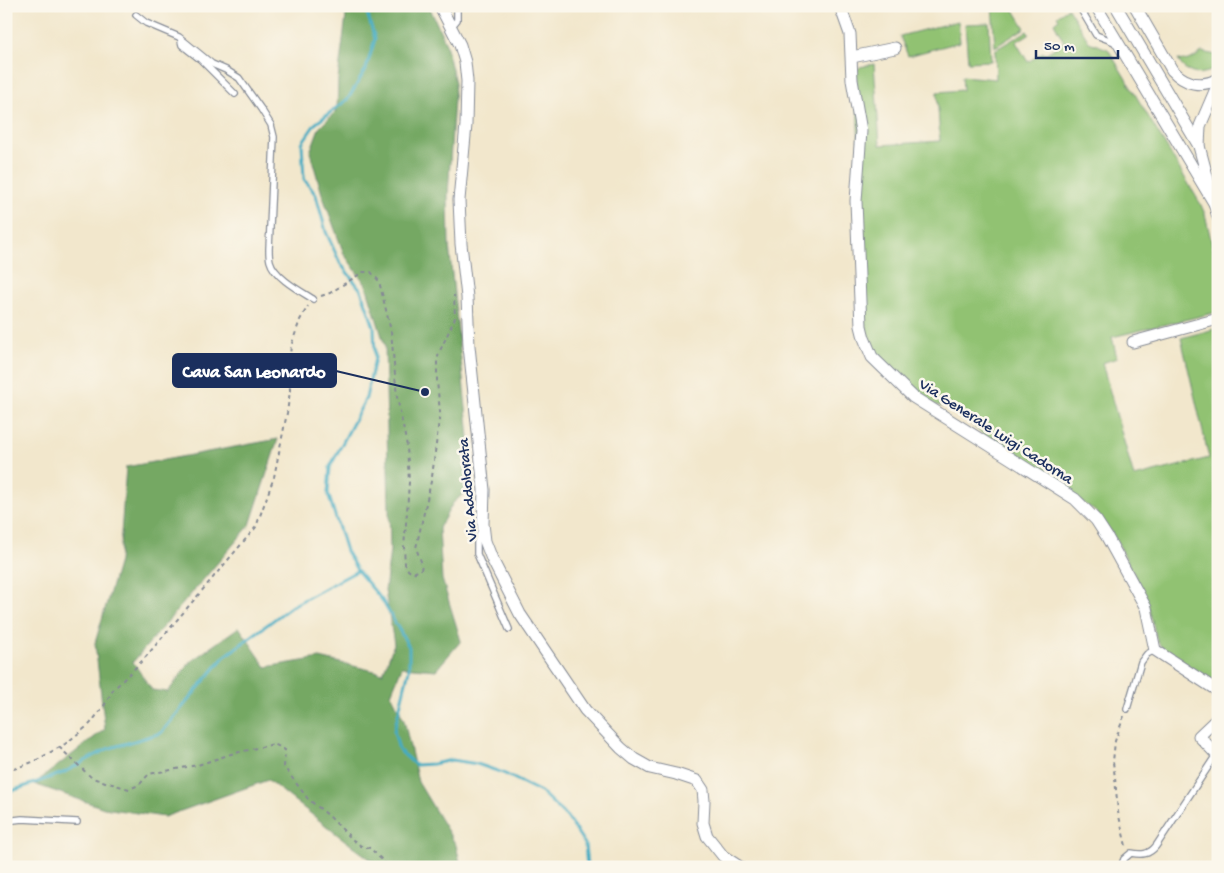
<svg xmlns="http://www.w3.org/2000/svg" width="1224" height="873" font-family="'Gochi Hand',sans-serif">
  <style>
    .green { fill: #91c272; stroke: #567868 }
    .forest { fill: #74a864; stroke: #486c61 }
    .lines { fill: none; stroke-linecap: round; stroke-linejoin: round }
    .stream { stroke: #43acc3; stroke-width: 3 }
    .lane-casing { stroke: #868b95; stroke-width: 8 }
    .street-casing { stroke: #868b95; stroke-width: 13 }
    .path { stroke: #868b95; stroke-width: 2; stroke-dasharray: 4 4; stroke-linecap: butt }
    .lane { stroke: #fff; stroke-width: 5.5 }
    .street { stroke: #fff; stroke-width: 11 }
    .labels { text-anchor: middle; stroke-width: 5; stroke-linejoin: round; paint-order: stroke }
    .street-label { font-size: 16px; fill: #1b2f5e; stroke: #fbf7ec }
    .leader { fill: none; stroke: #1b2f5e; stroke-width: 2 }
    .callout-dot { fill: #1b2f5e; stroke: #fbf7ec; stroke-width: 2 }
    .callout { fill: #1b2f5e; stroke: #1b2f5e; stroke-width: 2 }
    .callout-label { font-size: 18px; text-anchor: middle; font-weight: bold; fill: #fff }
  </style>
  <rect width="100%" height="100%" fill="#fbf7ec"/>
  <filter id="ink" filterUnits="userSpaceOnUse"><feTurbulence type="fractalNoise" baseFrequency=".02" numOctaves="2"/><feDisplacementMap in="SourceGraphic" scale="10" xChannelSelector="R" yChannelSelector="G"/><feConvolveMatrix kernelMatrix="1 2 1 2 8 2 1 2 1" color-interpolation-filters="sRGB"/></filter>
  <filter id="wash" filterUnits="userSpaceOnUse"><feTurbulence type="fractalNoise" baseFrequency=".0096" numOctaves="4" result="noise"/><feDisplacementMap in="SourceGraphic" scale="20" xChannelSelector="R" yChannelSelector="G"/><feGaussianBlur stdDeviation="1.12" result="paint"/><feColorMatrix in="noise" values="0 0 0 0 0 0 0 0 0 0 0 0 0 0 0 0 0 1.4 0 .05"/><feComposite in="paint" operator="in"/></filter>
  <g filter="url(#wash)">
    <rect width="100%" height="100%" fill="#f2e7cc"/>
    <g class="green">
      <path d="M992 6H1020L1014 10 1025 28 995 47Z"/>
      <path d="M1068 8 1089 42 1108 49 1200 203 1205 214 1218 270V312L1112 337 1117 358 1102 363 1134 477 1209 458 1181 338 1218 328V684L1171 657 1163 649 1157 641 1147 600 1117 541 1095 511 993 443 952 408 935 405 905 385 873 348 865 326 856 71 860 67 874 64 880 145 940 141 937 92 963 90 962 76 996 79 995 50 1027 31 1029 34 1016 42 1028 62 1043 52 1045 54 1064 42 1054 23 1059 19 1057 16Z"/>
      <path d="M958 21 960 42 908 56 900 36Z"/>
      <path d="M989 23 991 61 968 62 965 24Z"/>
      <path d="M1202 52 1216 55 1218 52C1218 58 1218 64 1215 68 1213 71 1208 72 1204 73 1192 76 1184 70 1178 60 1190 62 1193 58 1202 52Z"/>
    </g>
    <path class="forest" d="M339 6H429L446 44 455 83 448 195 449 245 474 485 453 503 439 528 442 579 461 641 436 670 402 667 391 694 404 720 418 782 456 845 461 867H380L334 832 268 780 164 817 104 808 34 784 105 729 95 643 119 561 126 467 278 439 250 525 133 662 152 690 168 692 190 662 239 627 266 667 320 658 383 673 394 644 385 591 390 550 385 346 366 285 344 254 322 194 310 152 319 128 337 110 338 79 346 16Z"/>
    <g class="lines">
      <g class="stream">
        <path d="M365 6 375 39 366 69 348 99 315 124 302 143 304 179 316 195 326 232 340 263 361 290 374 327 375 358 366 398 330 467 328 493 346 551 357 570 382 600 409 647V670L394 731 399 750 415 765 433 764 452 760 477 764 503 773 541 792 567 817 585 844 587 867"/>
        <path d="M6 793 63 773 107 749 161 733 224 657 292 606 357 571"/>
      </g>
    </g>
  </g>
  <g filter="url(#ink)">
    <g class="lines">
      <defs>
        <g id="lane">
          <path d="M1079 6 1096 35 1117 43"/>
          <path d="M136 15 146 23 179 37 212 64 226 70 239 78 261 109 271 125 274 137 269 249C269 253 269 257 270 261 274 277 300 291 313 299"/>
          <path d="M451 27 457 20V6"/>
          <path d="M181 41 182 45 200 59 235 94"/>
          <path d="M481 529 477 542V554L509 629"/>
          <path d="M1127 709 1141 662 1147 654 1155 650"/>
          <path d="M6 821 22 819 77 822"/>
          <path d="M1121 867 1124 859 1131 853C1141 855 1149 855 1156 846L1216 755"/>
        </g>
        <g id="street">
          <path d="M440 6 460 45 465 62 467 81 466 125 459 200 461 244 467 297 469 346 484 490 483 524 485 541 492 559 520 614 585 710 621 748 634 759 650 768 676 774 697 781 703 790 704 801 703 823 707 836 723 856 740 867"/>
          <path d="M840 6 850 34 852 80 861 131 856 201 861 326 864 338 872 357 913 397 1075 499 1096 520 1107 537 1146 608 1155 650 1218 691"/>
          <path d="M1096 6 1214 203"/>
          <path d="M1116 6 1199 146"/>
          <path d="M1135 6 1172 70C1185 84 1201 88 1218 79"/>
          <path d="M852 57 895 48"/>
          <path d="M1218 84 1200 126 1199 146 1218 217"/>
          <path d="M1133 342 1218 319"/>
          <path d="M1218 718 1199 736 1218 756"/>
        </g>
      </defs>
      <use href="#lane" class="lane-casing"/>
      <use href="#street" class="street-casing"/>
      <g class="path">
        <path d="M321 296 330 293 363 272H371L379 281 391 331 397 397 407 446 409 482 407 512 404 547 405 564 408 570 412 573 421 570 422 564 416 548 432 477 440 412 437 381V361L439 353 455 318 454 295"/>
        <path d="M1124 716 1115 741 1113 762 1115 778 1118 812 1126 846"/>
        <path d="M59 747 92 778 129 789 139 785 149 774 198 765 231 754 274 744 285 750 284 767 308 799 328 815 353 840 361 846 370 848 389 867"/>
        <path d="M6 772 35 761 65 744 90 724 104 706 113 690 143 660 256 527 274 477 287 413 290 391 289 363 291 346 300 320 308 306"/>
      </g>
      <use href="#lane" class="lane"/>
      <use href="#street" class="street"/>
    </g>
  </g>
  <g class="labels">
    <g class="street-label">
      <text transform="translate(997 430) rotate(33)" y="6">Via Generale Luigi Cadorna</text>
      <text transform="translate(466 490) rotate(-95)" y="6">Via Addolorata</text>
    </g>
  </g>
  <path class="leader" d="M425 392L336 371"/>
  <circle class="callout-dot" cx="425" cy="392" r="5"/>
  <rect class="callout" x="173" y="354" width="163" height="33" rx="5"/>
  <g class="callout-label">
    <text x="254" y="377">Cava San Leonardo</text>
  </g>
  <rect width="1224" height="873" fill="none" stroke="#fbf7ec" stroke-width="25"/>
  <path d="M1036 50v8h82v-8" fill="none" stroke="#1b2f5e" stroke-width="2.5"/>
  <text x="1044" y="50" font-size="15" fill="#1b2f5e" stroke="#fbf7ec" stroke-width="4" paint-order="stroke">50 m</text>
</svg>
